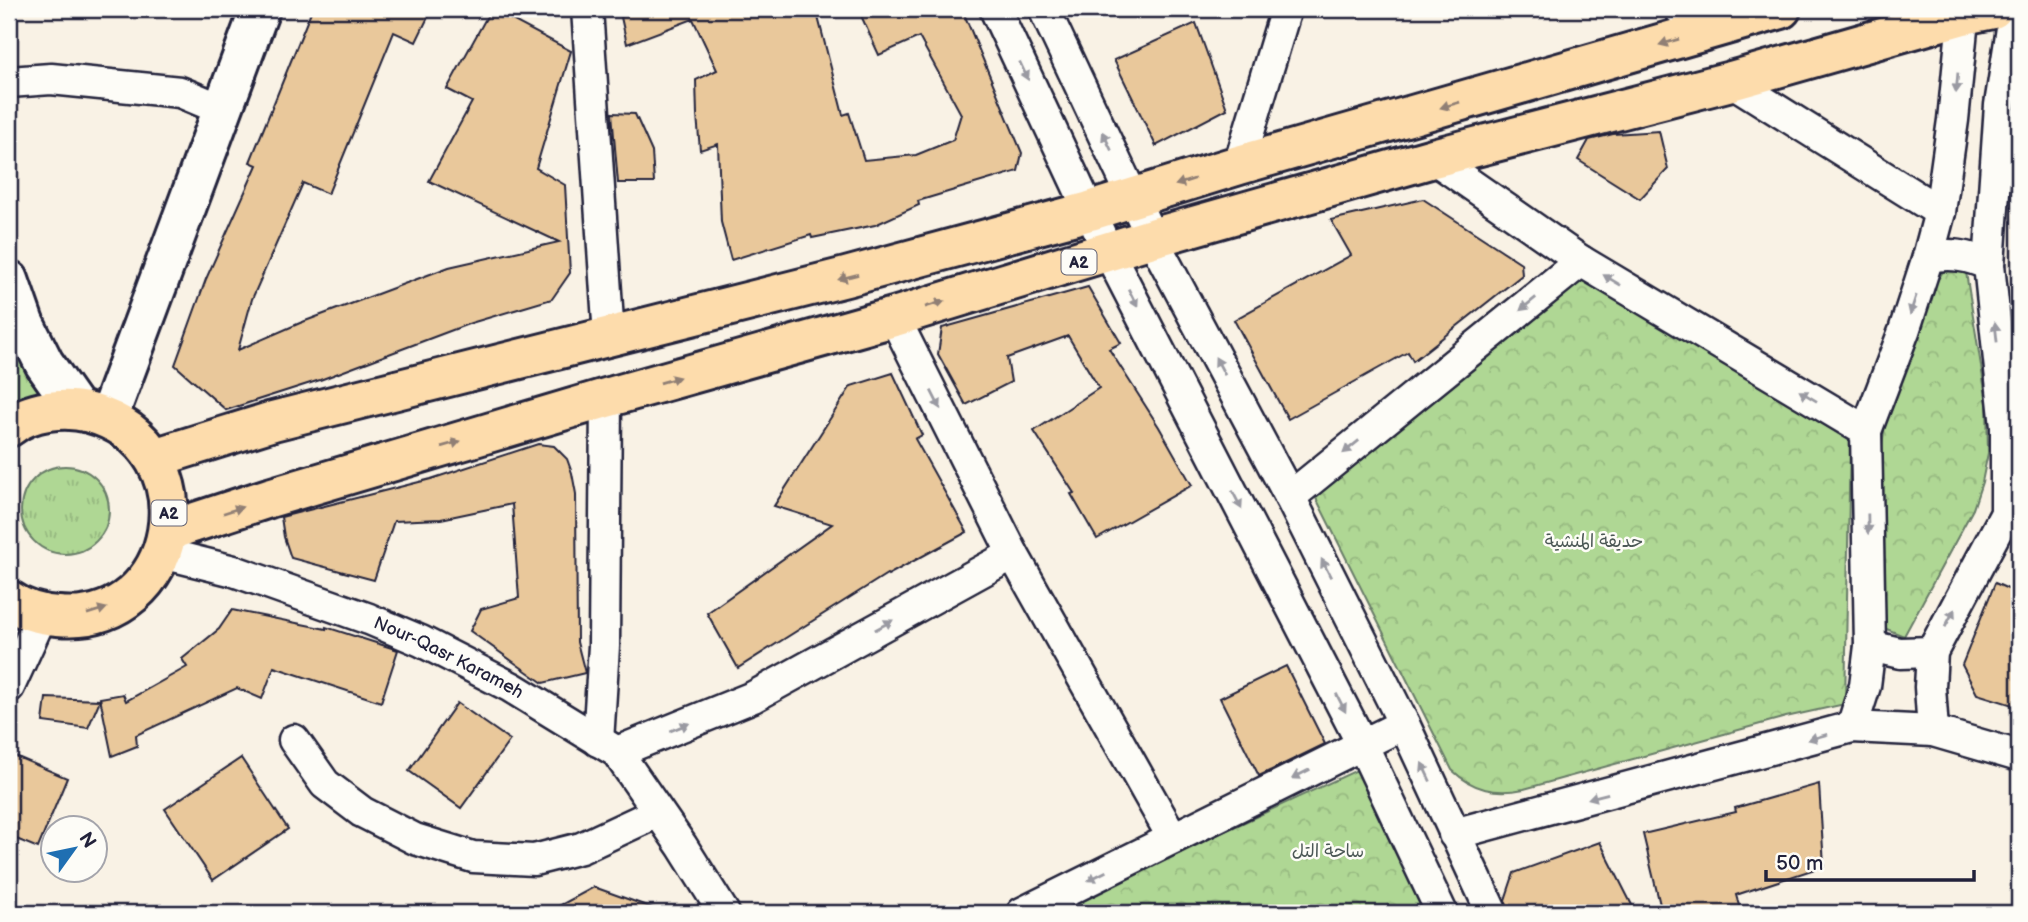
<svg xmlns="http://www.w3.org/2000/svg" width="2028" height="922" font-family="'Balsamiq Sans','Playpen Sans Arabic',sans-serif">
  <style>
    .grass { fill: url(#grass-tufts); stroke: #687c68; stroke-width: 2 }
    .forest { fill: url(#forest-crowns); stroke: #687c68; stroke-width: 2 }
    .building { fill: #e9c89b; stroke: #22223b; stroke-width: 2 }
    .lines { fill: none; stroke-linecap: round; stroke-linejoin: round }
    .street-casing { stroke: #22223b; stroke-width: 35 }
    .secondary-casing { stroke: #22223b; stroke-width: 44 }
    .highway-casing { stroke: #22223b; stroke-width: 44 }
    .street { stroke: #fdfcf7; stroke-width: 30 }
    .secondary { stroke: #fdfcf7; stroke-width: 38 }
    .highway { stroke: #fddcac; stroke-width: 38 }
    .oneway { fill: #907f74 }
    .oneway2 { fill: #9a9aa2 }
    .labels { text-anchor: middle; stroke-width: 5; stroke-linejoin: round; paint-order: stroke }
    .shield { fill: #fdfcf7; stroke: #646373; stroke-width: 2 }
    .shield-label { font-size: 16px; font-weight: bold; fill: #22223b }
    .park-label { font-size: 18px; fill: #4c5856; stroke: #fdfcf7 }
    .street-label { font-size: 18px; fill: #22223b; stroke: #fdfcf7 }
  </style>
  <defs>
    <pattern id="grass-tufts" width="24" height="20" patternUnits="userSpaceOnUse" patternTransform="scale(1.75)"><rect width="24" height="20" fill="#afd794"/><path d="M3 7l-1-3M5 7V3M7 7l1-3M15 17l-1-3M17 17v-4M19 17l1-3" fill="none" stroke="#96b880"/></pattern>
    <pattern id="forest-crowns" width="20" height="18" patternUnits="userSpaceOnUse" patternTransform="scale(1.75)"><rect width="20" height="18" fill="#afd794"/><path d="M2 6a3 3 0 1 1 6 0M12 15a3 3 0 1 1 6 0" fill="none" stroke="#96b880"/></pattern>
  </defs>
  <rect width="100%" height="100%" fill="#f9f2e5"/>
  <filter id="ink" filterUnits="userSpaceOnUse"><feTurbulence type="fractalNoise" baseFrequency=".0143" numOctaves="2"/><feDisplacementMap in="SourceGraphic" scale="14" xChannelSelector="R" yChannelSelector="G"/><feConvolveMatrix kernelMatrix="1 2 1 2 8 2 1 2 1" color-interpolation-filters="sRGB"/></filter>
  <g filter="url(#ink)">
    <g class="grass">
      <path d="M9 298 54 401 9 434Z"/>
      <circle cx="65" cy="510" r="44"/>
    </g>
    <g class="forest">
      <path d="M1949 262 1965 266 1987 403 1988 453 1982 482 1973 509 1904 636 1884 628 1880 460 1885 424 1892 390 1930 292Z"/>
      <path d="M1576 271 1850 441 1845 704 1786 717 1524 789C1496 795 1473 790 1452 770L1311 488Z"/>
      <path d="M1357 770 1429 913H1059L1057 909Z"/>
    </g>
    <g class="building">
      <path d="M312 9H432L416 42 394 32 328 194 303 183 252 299 238 350 300 323 449 267 559 242 429 181 472 102 447 89 491 9 571 51 536 168 565 185 570 273 552 299 471 323 320 380 226 410 175 365 206 279 257 165 250 162Z"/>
      <path d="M640 9H816L843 115 849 113 864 160 916 155 953 140 961 114 919 37 879 55 858 9H962L1022 153 1018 171 918 201 919 205 875 225 812 238 811 235 731 260 721 222 718 144 700 150 697 115 696 80 717 70 693 19 627 44 621 17Z"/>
      <path d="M1196 23 1227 109 1156 146 1114 60Z"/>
      <path d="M612 113 635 114 652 152 654 183H618Z"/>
      <path d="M1659 131 1668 169 1640 199 1578 160 1589 140 1613 134Z"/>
      <path d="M1423 199 1521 263 1522 275 1413 361 1408 352 1288 419 1234 320 1351 255 1331 220Z"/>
      <path d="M1088 287 1121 343 1109 349 1159 427 1192 485 1097 539 1071 494 1074 493 1034 431 1099 388 1068 336 1007 358 1011 382 966 405 938 354 942 328Z"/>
      <path d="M893 373 922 435 915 439 967 532 888 575 887 574 738 668 707 613 832 524 774 506 851 386Z"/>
      <path d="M538 444 554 446 567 459 572 473 576 494 577 642 585 673 543 683 470 631 481 609 519 598 512 504 441 519 394 521 374 580 291 558 284 537 281 517 431 479Z"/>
      <path d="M1995 583 2019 594V707L1977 694 1962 665Z"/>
      <path d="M232 610 326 629V627L398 650 381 702 274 667 262 699 237 688 136 735 137 746 112 756 100 698 123 694 126 701 187 667 182 659 219 629Z"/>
      <path d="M1286 666 1325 744 1259 776 1220 698Z"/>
      <path d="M46 698 100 700 88 728 43 722Z"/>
      <path d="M457 703 510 740 461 808 409 771Z"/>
      <path d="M15 756 67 778 38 848 9 836V771Z"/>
      <path d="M241 758 288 829 213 880 165 809Z"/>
      <path d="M1819 784 1824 866 1736 895 1741 913H1662L1643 834 1736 812 1735 808Z"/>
      <path d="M1600 842 1636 913H1509L1505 900 1514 873Z"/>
      <path d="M594 887 658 910V913H546Z"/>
    </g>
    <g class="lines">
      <defs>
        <g id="street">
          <path d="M587 9 609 337"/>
          <path d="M995 9 1109 253 1362 744 1442 913"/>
          <path d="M1044 9 1152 238 1290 497 1404 724 1492 913"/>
          <path d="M1680 9 1711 29"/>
          <path d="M1731 81 1940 212"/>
          <path d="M9 82 51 79 180 92 223 110"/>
          <path d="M1433 158 1581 261 1866 431"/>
          <path d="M1239 165 1286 9"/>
          <path d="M1928 257C1951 253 1968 255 1989 265"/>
          <path d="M894 317 1013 554 1173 838"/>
          <path d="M1290 497 1581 261"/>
          <path id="s1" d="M162 553 234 571 369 619 421 641 511 687 617 752 682 846 724 913"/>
          <path d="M1870 646 1900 653 1932 652"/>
          <path d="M9 687 42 615"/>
          <path d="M1852 727 1865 686 1870 646 1866 431 1904 331 1928 257 1940 212 1953 120 1964 9"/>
          <path d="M1933 731 1930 687 1932 652 2006 513V427L1989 265 2000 105 2015 9"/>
          <path d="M294 740 325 784 362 812 415 839 473 857 534 860 581 848 658 812"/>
          <path d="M598 741 604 646 606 398"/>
          <path d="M617 752 753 697 1013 554"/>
          <path d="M1454 834 1852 727 1933 731 2019 756"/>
          <path d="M1022 913 1404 724"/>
        </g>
        <g id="secondary">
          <path d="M9 280 24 323 44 363 77 410"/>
          <path d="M108 418 260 9"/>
        </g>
        <g id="highway">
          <path d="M9 427C30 410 65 406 90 413 215 447 181 628 58 616 41 615 23 610 9 600"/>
          <path d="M154 458 273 421 846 277 1090 211 1239 165 1781 9"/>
          <path d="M168 531 269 498 606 398 894 317 1152 238 1433 158 1731 81 1963 15 1993 9"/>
        </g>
      </defs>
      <use href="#street" class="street-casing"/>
      <use href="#secondary" class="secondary-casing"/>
      <use href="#highway" class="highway-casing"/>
      <use href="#street" class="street"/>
      <use href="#secondary" class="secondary"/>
      <use href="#highway" class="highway"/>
    </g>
    <defs><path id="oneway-solid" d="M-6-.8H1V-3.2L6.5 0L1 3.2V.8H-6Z" transform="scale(1.75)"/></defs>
    <g class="oneway">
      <use href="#oneway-solid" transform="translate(1669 42) rotate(164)"/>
      <use href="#oneway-solid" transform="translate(1450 105) rotate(164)"/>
      <use href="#oneway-solid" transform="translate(1185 182) rotate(162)"/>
      <use href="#oneway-solid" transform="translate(848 277) rotate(165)"/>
      <use href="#oneway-solid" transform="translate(935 304) rotate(-17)"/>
      <use href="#oneway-solid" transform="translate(670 380) rotate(-16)"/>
      <use href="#oneway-solid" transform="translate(451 444) rotate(-16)"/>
      <use href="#oneway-solid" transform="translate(233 510) rotate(-18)"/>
      <use href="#oneway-solid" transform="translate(97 611) rotate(-17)"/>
    </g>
    <g class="oneway2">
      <use href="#oneway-solid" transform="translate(1024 71) rotate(65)"/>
      <use href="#oneway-solid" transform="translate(1957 83) rotate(95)"/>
      <use href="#oneway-solid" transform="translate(1107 141) rotate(-115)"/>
      <use href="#oneway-solid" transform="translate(1612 280) rotate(-149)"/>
      <use href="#oneway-solid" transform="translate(1133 298) rotate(63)"/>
      <use href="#oneway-solid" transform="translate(1528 304) rotate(141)"/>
      <use href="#oneway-solid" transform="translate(1913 305) rotate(108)"/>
      <use href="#oneway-solid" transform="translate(1996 332) rotate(-96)"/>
      <use href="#oneway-solid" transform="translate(1220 366) rotate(-118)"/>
      <use href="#oneway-solid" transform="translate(1808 396) rotate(-149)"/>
      <use href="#oneway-solid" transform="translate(936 400) rotate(63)"/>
      <use href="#oneway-solid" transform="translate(1351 447) rotate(141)"/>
      <use href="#oneway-solid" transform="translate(1237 500) rotate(63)"/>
      <use href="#oneway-solid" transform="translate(1868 524) rotate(89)"/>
      <use href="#oneway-solid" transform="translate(1326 568) rotate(-117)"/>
      <use href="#oneway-solid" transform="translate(1950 618) rotate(-62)"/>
      <use href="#oneway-solid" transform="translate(884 625) rotate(-29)"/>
      <use href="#oneway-solid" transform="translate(1341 703) rotate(63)"/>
      <use href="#oneway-solid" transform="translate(680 727) rotate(-22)"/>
      <use href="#oneway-solid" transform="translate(1818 737) rotate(164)"/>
      <use href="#oneway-solid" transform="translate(1426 772) rotate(-115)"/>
      <use href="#oneway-solid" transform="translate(1301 774) rotate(153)"/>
      <use href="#oneway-solid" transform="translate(1598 796) rotate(165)"/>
      <use href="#oneway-solid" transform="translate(1097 876) rotate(153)"/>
    </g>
  </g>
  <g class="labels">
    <g class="shield">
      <rect x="1061.5" y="249.5" width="35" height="25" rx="5"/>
      <rect x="151.5" y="500.5" width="35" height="25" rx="5"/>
    </g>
    <g class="shield-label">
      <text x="1079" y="268">A2</text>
      <text x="169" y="519">A2</text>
    </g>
    <g class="park-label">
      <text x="1594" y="547">حديقة المنشية</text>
      <text x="1328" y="857">ساحة التل</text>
    </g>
    <g class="street-label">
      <text dy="6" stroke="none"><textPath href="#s1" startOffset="306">Nour-Qasr Karameh</textPath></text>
    </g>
  </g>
  <rect width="2028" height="922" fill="none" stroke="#fdfcf7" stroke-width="35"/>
  <rect x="18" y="18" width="1993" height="887" fill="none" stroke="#22223b" stroke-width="2.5" filter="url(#ink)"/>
  <g transform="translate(74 849) rotate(57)"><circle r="33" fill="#fdfcf7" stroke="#a5a5ac" stroke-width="2"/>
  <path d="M0-5L12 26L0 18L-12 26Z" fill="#1f6fb2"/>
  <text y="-10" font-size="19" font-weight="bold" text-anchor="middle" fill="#22223b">N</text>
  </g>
  <path d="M1766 870v10h208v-10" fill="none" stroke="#22223b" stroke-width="3.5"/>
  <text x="1776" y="870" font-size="21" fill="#22223b" stroke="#fdfcf7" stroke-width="5" paint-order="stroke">50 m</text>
</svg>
